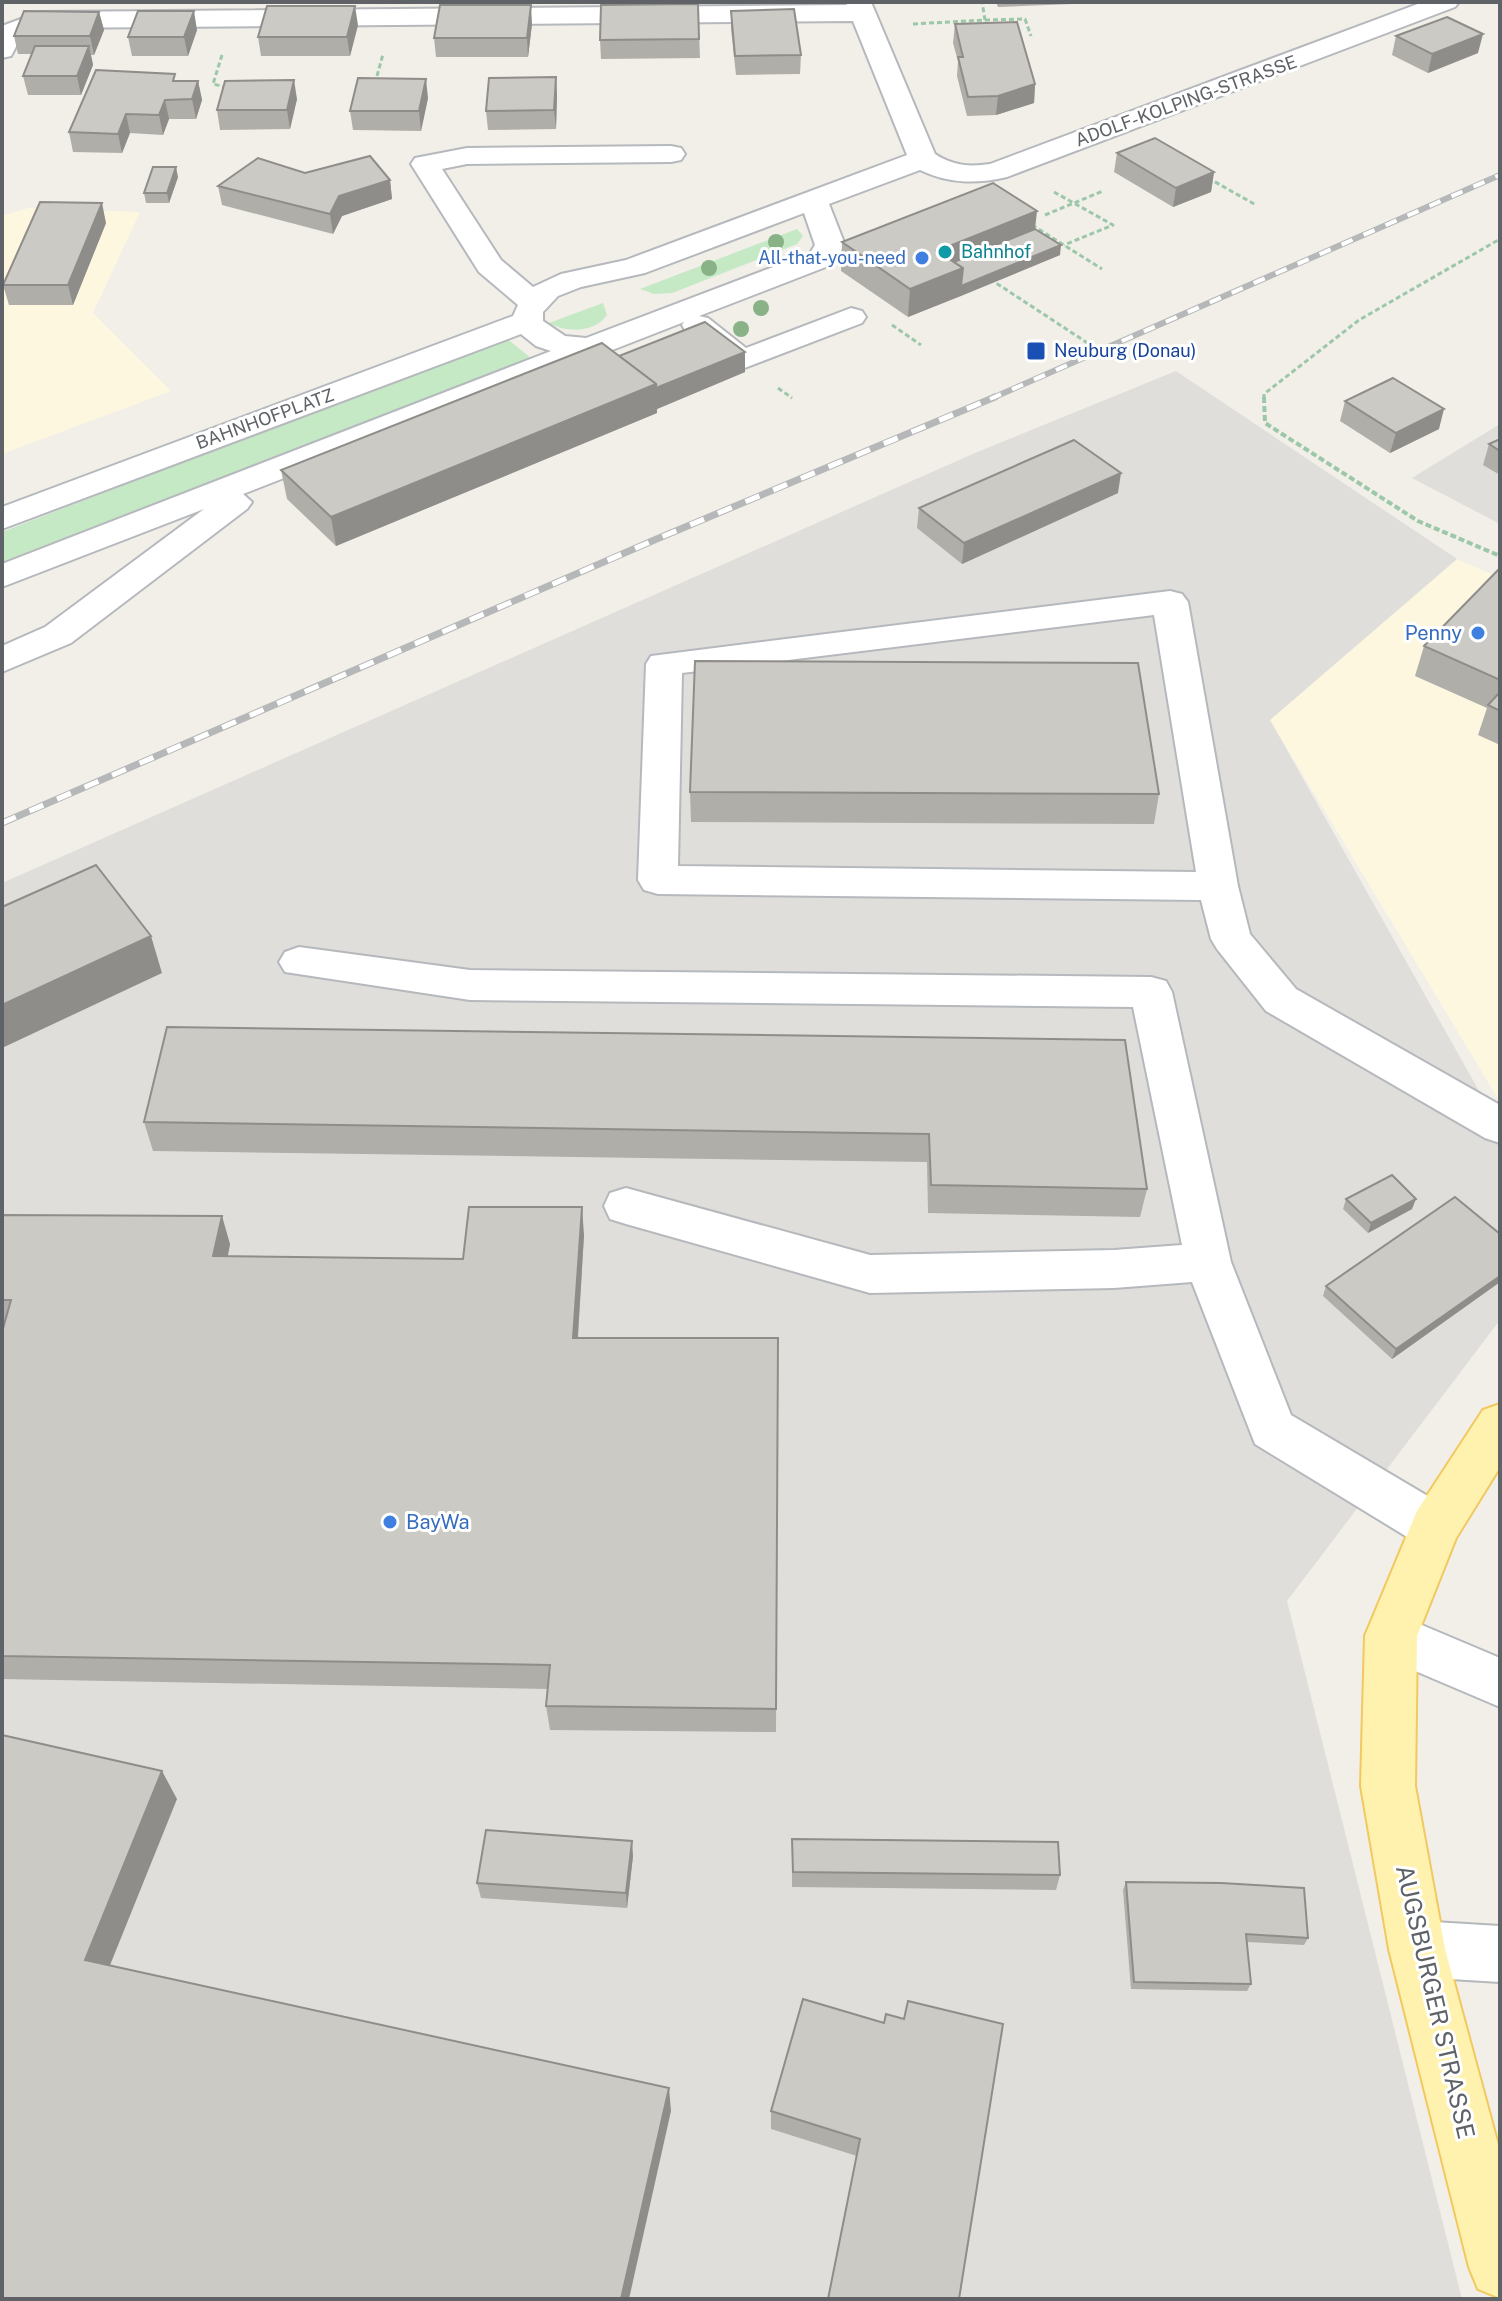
<svg xmlns="http://www.w3.org/2000/svg" width="1502" height="2301" font-family="'Public Sans',sans-serif">
  <style>
    .commercial { fill: #fef7e0 }
    .industrial { fill: #e0deda }
    .green { fill: #c5e8c5 }
    .lines { fill: none; stroke-linecap: round; stroke-linejoin: round }
    .minor-casing { stroke: #b5b8bc; stroke-width: 4 }
    .major-casing { stroke: #f2c960; stroke-width: 4 }
    .path-far1 { stroke: #9cc7a9; stroke-width: 3; stroke-dasharray: 5 3; stroke-linecap: butt }
    .path { stroke: #9cc7a9; stroke-width: 4; stroke-dasharray: 6 3; stroke-linecap: butt }
    .minor { fill: #fff; fill-rule: evenodd }
    .major { fill: #fff2af; fill-rule: evenodd }
    .rail-far1-casing { stroke: #b6b7b8; stroke-width: 6 }
    .rail-casing { stroke: #b6b7b8; stroke-width: 7 }
    .rail-far1 { stroke: #fff; stroke-width: 4; stroke-dasharray: 12; stroke-linecap: butt }
    .rail { stroke: #fff; stroke-width: 5; stroke-dasharray: 15; stroke-linecap: butt }
    .tree { fill: #89b387 }
    .wall { fill: #afaea9 }
    .shaded-wall { fill: #8f8d8a }
    .building { fill: #cccac5; stroke: #8f8d8a; stroke-width: 2 }
    .culture-dot { fill: #0f9aa8; stroke: #fff; stroke-width: 3 }
    .shop-dot { fill: #3f7fe0; stroke: #fff; stroke-width: 3 }
    .transit-dot { fill: #1a4fb4; stroke: #fff; stroke-width: 3 }
    .labels { text-anchor: middle; stroke-width: 6; stroke-linejoin: round; paint-order: stroke }
    .far-street-label { font-size: 18px; fill: #5f6368; stroke: #fff }
    .far-culture-label { font-size: 18px; fill: #0d838f; stroke: #fff; text-anchor: start }
    .far-shop-label { font-size: 18px; fill: #366cbe; stroke: #fff; text-anchor: end }
    .far-transit-label { font-size: 18px; fill: #164399; stroke: #fff; text-anchor: start }
    .shop-label { font-size: 20px; fill: #366cbe; stroke: #fff; text-anchor: end }
    .near-street-label { font-size: 24px; fill: #5f6368; stroke: #fff }
  </style>
  <rect width="100%" height="100%" fill="#f1efe8"/>
  <g class="commercial">
    <path d="M28 208 140 212 93 313 171 391 2 454V216Z"/>
    <path d="M1457 559 1500 578V1102L1270 720Z"/>
  </g>
  <g class="industrial">
    <path d="M1176 371 1457 559 1270 720 1500 1128V1320L1287 1601 1462 2299H2V883L975 453Z"/>
    <path d="M1500 424V524L1412 478Z"/>
  </g>
  <g class="green">
    <path d="M797 229 803 236 797 244 672 293 654 294 640 289Z"/>
    <path d="M603 303 607 315C594 333 567 333 549 323Z"/>
    <path d="M506 338 532 359 2 567V532Z"/>
  </g>
  <g class="lines">
    <defs>
      <g id="minor">
        <path d="M845 2H871L935 154C953 166 970 167 990 164L1423 2H1459L1455 7 1007 177C977 184 949 184 920 170L829 204 845 245 831 265 699 316 708 318 746 348 851 308 862 311 866 317 862 323 742 369 731 367 686 332 682 325 684 322 243 494 252 502 247 509 71 643 2 672V646L45 627 204 509 2 587V564L551 351 536 346 521 334 2 529V507L513 316 518 305 479 272 411 164 415 158 467 148 671 146 681 148 685 154 681 160 671 162 467 164 442 169 501 260 533 287 561 274 626 260 907 155 853 21 44 28 21 37 11 56 2 58V26L40 12 847 5ZM804 213 815 245 810 253 586 338 565 336 543 321V312L558 296 581 287 645 273Z"/>
        <path d="M1170 591 1182 594 1188 602 1238 886 1250 934 1296 989 1500 1105V1143L1485 1138 1266 1011 1217 949 1211 939 1201 900 658 894 644 890 638 880 646 664 651 656ZM1154 615 1196 872 678 866 682 673Z"/>
        <path d="M299 947 470 970 1151 977 1166 981 1172 992 1231 1262 1291 1415 1453 1511 1460 1527 1453 1543 1435 1549 1417 1543 1255 1444 1192 1282 1114 1288 870 1293 626 1224 610 1219 604 1206 610 1193 626 1188 870 1255 1114 1250 1182 1245 1133 1007 470 1000 285 972 279 962 285 952Z"/>
        <path d="M1391 1612 1500 1658V1707L1373 1653 1365 1636 1373 1619Z"/>
        <path d="M1417 1921 1500 1926V1982L1417 1977 1397 1969 1389 1949 1397 1929Z"/>
      </g>
      <path id="major" d="M1500 1404V1467L1456 1538 1417 1636 1415 1786 1445 1949 1500 2152V2298L1478 2289 1469 2267 1389 1949 1361 1786 1365 1636 1417 1511 1483 1410Z"/>
    </defs>
    <use href="#minor" class="minor-casing"/>
    <use href="#major" class="major-casing"/>
    <g class="path-far1">
      <path d="M985 20 1025 19 1031 36"/>
      <path d="M913 24 985 20 982 2"/>
      <path d="M222 55 213 84 229 88"/>
      <path d="M377 76 383 54"/>
      <path d="M1208 178 1256 205"/>
      <path d="M1054 192 1113 225 1064 245"/>
      <path d="M1045 215 1103 191"/>
      <path d="M1032 225 1102 269"/>
      <path d="M990 279 1089 344"/>
      <path d="M892 325 921 345"/>
      <path d="M778 388 792 398"/>
      <path d="M1264 399V394L1359 320 1500 239"/>
    </g>
    <path class="path" d="M1264 397 1265 423 1418 521 1500 556"/>
    <use href="#minor" class="minor"/>
    <use href="#major" class="major"/>
    <defs>
      <path id="rail-far1" d="M990 399 1500 175"/>
      <path id="rail" d="M2 823 659 538 995 397"/>
    </defs>
    <use href="#rail-far1" class="rail-far1-casing"/>
    <use href="#rail" class="rail-casing"/>
    <use href="#rail-far1" class="rail-far1"/>
    <use href="#rail" class="rail"/>
  </g>
  <g class="tree">
    <circle cx="776" cy="242" r="8"/>
    <circle cx="709" cy="268" r="8"/>
    <circle cx="761" cy="308" r="8"/>
    <circle cx="741" cy="329" r="8"/>
  </g>
  <g class="wall">
    <path d="M65 2H90L89 3H65Z"/>
    <path d="M996 2H1123L998 7Z"/>
    <path d="M698 4 700 58 601 59 600 40Z"/>
    <path d="M731 11 801 55 800 74 736 75 731 29Z"/>
    <path d="M99 12 104 30 94 55H91L93 65 81 95H28L23 76 32 54H18L14 36Z"/>
    <path d="M532 24 528 57H436L434 38Z"/>
    <path d="M955 24 1035 84 1034 103 996 115 967 116 957 76 958 61 953 43Z"/>
    <path d="M358 25 350 56H261L258 37Z"/>
    <path d="M197 30 188 56H132L128 37Z"/>
    <path d="M1396 36 1478 53 1428 73 1392 55Z"/>
    <path d="M556 77 557 96 556 129 488 130 486 111Z"/>
    <path d="M176 81H198L202 100 196 119H169L163 135 130 133 122 153 73 152 69 132Z"/>
    <path d="M428 98 421 131 353 130 350 111Z"/>
    <path d="M297 99 290 129 220 130 217 110Z"/>
    <path d="M1117 153 1214 172 1211 192 1173 207 1114 172Z"/>
    <path d="M305 173 390 180 392 199 342 216 333 234 222 205 218 186Z"/>
    <path d="M178 177 169 203H146L144 193Z"/>
    <path d="M106 223 73 305H9L3 285Z"/>
    <path d="M1035 229 1060 255 908 317 841 271 842 242Z"/>
    <path d="M745 352V372L657 409V413L336 546 287 499 281 470 619 356Z"/>
    <path d="M1345 401 1439 429 1390 453 1340 421Z"/>
    <path d="M1500 439V475L1483 465 1489 444Z"/>
    <path d="M1118 493 962 564 917 528 919 508Z"/>
    <path d="M1500 568V745L1478 735 1487 708 1415 676 1424 646Z"/>
    <path d="M690 792 1159 794 1154 824 691 822Z"/>
    <path d="M1125 1040 1147 1189 1140 1217 928 1213 927 1162 153 1151 144 1122Z"/>
    <path d="M1346 1199 1412 1209 1368 1233 1343 1209Z"/>
    <path d="M2 1215 230 1244 228 1256 463 1259 584 1235 578 1338H778L776 1732 550 1730 546 1706 548 1689 2 1679V1331L3 1327H2Z"/>
    <path d="M1500 1234V1282L1392 1359 1323 1296 1326 1286Z"/>
    <path d="M792 1839 1060 1875 1056 1890 792 1887Z"/>
    <path d="M633 1856 627 1908 481 1898 477 1883Z"/>
    <path d="M1126 1882 1308 1938 1304 1945 1247 1942 1251 1984 1247 1991 1131 1989 1123 1890Z"/>
    <path d="M803 1999 959 2299 857 2156 771 2129V2111Z"/>
  </g>
  <g class="shaded-wall">
    <path d="M531 5 532 24 528 57 527 38Z"/>
    <path d="M355 6 358 25 350 56 347 37Z"/>
    <path d="M194 11 197 30 188 56 184 37Z"/>
    <path d="M99 12 104 30 94 55 90 36Z"/>
    <path d="M1483 34 1478 53 1428 73 1432 54Z"/>
    <path d="M89 46 93 65 81 95 77 76Z"/>
    <path d="M556 77 557 96 556 129 554 110Z"/>
    <path d="M426 79 428 98 421 131 419 111Z"/>
    <path d="M294 80 297 99 290 129 287 110Z"/>
    <path d="M198 81 202 100 196 119 192 99Z"/>
    <path d="M1035 84 1034 103 996 115 998 96Z"/>
    <path d="M165 100 169 119 163 135 159 115Z"/>
    <path d="M126 114 130 133 122 153 118 134Z"/>
    <path d="M176 167 178 177 169 203 167 193Z"/>
    <path d="M1214 172 1211 192 1173 207 1176 188Z"/>
    <path d="M390 180 392 199 342 216 333 234 330 214 339 196Z"/>
    <path d="M102 203 106 223 73 305 68 285Z"/>
    <path d="M1037 211 1034 239 963 268 961 296 908 317 910 289 937 251Z"/>
    <path d="M1061 245 1060 255 961 296V286Z"/>
    <path d="M745 352V372L657 409V413L336 546 331 517 656 384Z"/>
    <path d="M1444 409 1439 429 1390 453 1396 433Z"/>
    <path d="M1121 473 1118 493 962 564 964 543Z"/>
    <path d="M151 936 162 973 2 1048V1005Z"/>
    <path d="M1416 1199 1412 1209 1368 1233 1371 1223Z"/>
    <path d="M582 1207 584 1235 576 1365 573 1338Z"/>
    <path d="M222 1216 230 1244 222 1283 213 1256Z"/>
    <path d="M1500 1276V1282L1392 1359 1396 1349Z"/>
    <path d="M162 1771 177 1799 102 1985 85 1960Z"/>
    <path d="M632 1841 633 1856 627 1908 626 1893Z"/>
    <path d="M669 2088 671 2111 629 2299H621Z"/>
  </g>
  <g class="building">
    <path d="M698 4 699 39 600 40 601 5Z"/>
    <path d="M440 5H531L527 38H434Z"/>
    <path d="M267 6H355L347 37H258Z"/>
    <path d="M794 9 801 55 735 56 731 11Z"/>
    <path d="M24 11 99 12 90 36H14Z"/>
    <path d="M138 11H194L184 37H128Z"/>
    <path d="M1447 17 1483 34 1432 54 1396 36Z"/>
    <path d="M1017 22 1035 84 998 96 968 97 958 57H963L955 24Z"/>
    <path d="M35 46H89L77 76H23Z"/>
    <path d="M96 70 175 74 173 81H198L192 99 165 100 159 115 126 114 118 134 69 132Z"/>
    <path d="M556 77 554 110 486 111 489 78Z"/>
    <path d="M358 78 426 79 419 111H350Z"/>
    <path d="M294 80 287 110H217L225 81Z"/>
    <path d="M1155 138 1214 172 1176 188 1117 153Z"/>
    <path d="M370 156 390 180 339 196 330 214 218 186 258 158 305 173Z"/>
    <path d="M153 167H176L167 193H144Z"/>
    <path d="M993 183 1037 211 937 251 963 268 910 289 842 242Z"/>
    <path d="M40 202 102 203 68 285H3Z"/>
    <path d="M1035 229 1061 245 961 286 963 268 954 262Z"/>
    <path d="M705 322 745 352 656 388V384L619 356Z"/>
    <path d="M602 343 656 384 331 517 281 470Z"/>
    <path d="M1393 378 1444 409 1396 433 1345 401Z"/>
    <path d="M1500 439V451L1489 444Z"/>
    <path d="M1074 440 1121 473 964 543 919 508Z"/>
    <path d="M1500 568V680L1424 646Z"/>
    <path d="M695 661 1138 663 1159 794 690 792Z"/>
    <path d="M1500 692V711L1488 705Z"/>
    <path d="M96 865 151 936 2 1005V907Z"/>
    <path d="M167 1027 1125 1040 1147 1189 931 1185 929 1134 144 1122Z"/>
    <path d="M1392 1175 1416 1199 1371 1223 1346 1199Z"/>
    <path d="M1455 1197 1500 1234V1276L1396 1349 1326 1286Z"/>
    <path d="M469 1207H582L573 1338H778L776 1709 546 1706 550 1665 2 1656V1332L11 1300H2V1215L222 1216 213 1256 463 1259Z"/>
    <path d="M2 1735 162 1771 85 1960 669 2088 621 2299H2Z"/>
    <path d="M486 1830 632 1841 626 1893 477 1883Z"/>
    <path d="M792 1839 1058 1842 1060 1875 793 1872Z"/>
    <path d="M1126 1882 1221 1883 1304 1888 1308 1938 1246 1934 1251 1984 1134 1982Z"/>
    <path d="M803 1999 884 2023 886 2014 904 2019 908 2001 1003 2024 959 2299H828L860 2139 771 2111Z"/>
  </g>
  <circle class="culture-dot" cx="945" cy="252" r="8"/>
  <g class="shop-dot">
    <circle cx="922" cy="258" r="8"/>
    <circle cx="1478" cy="633" r="8"/>
    <circle cx="390" cy="1522" r="8"/>
  </g>
  <rect class="transit-dot" x="1026" y="341" width="20" height="20" rx="4"/>
  <g class="labels">
    <g class="far-street-label">
      <text transform="translate(1186 101) rotate(-20)" y="6">ADOLF-KOLPING-STRASSE</text>
      <text transform="translate(265 419) rotate(-20)" y="6">BAHNHOFPLATZ</text>
    </g>
    <g class="far-culture-label">
      <text x="961" y="258">Bahnhof</text>
    </g>
    <g class="far-shop-label">
      <text x="906" y="264">All-that-you-need</text>
    </g>
    <g class="far-transit-label">
      <text x="1054" y="357">Neuburg (Donau)</text>
    </g>
    <g class="shop-label">
      <text x="1462" y="640">Penny</text>
      <text x="406" y="1529" text-anchor="start">BayWa</text>
    </g>
    <g class="near-street-label">
      <text transform="translate(1435 2002) rotate(77)" y="8">AUGSBURGER STRASSE</text>
    </g>
  </g>
  <rect width="1502" height="2301" fill="none" stroke="#5f6368" stroke-width="8"/>
</svg>
